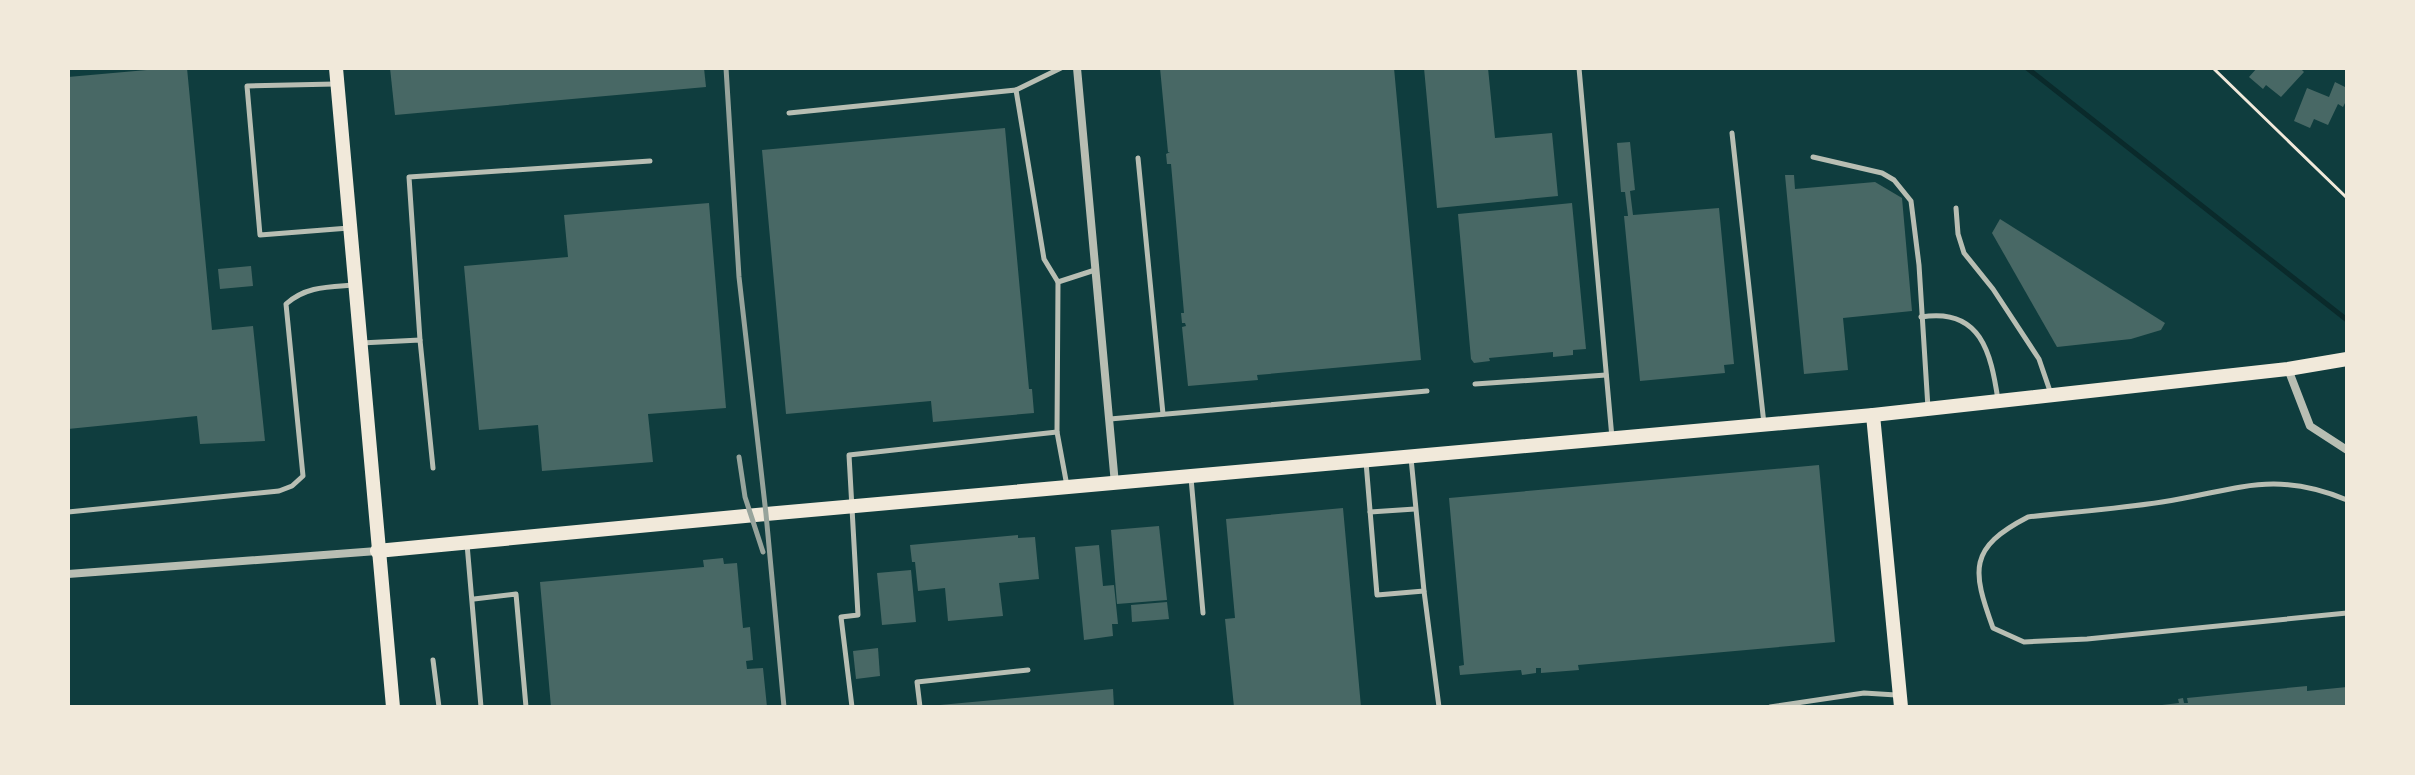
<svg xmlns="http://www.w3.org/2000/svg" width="2415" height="775" font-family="'Titillium Web',sans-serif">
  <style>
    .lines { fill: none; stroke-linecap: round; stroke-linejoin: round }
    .stream { stroke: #0a2a2b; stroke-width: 5 }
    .building { fill: #486865 }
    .path { stroke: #f1e9da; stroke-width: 3 }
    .service { stroke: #b8beb3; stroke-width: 5 }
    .minor { stroke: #b8beb3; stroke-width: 8 }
    .secondary { stroke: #f1e9da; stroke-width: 14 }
    .rail { stroke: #97a49c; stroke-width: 5 }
  </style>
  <rect width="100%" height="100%" fill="#0f3d3e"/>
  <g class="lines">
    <path class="stream" d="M2027 68 2347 320"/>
  </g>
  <g class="building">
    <path d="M169 68H187L212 330 253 326 265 441 200 444 197 416 68 429V77Z"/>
    <path d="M390 68H704L706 87 395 115Z"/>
    <path d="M1160 68H1394L1421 360 1257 375 1258 380 1188 386 1182 327 1186 326 1185 323H1182L1181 313H1184L1171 164H1167L1166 154 1170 152H1168Z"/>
    <path d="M1424 68H1488L1495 138 1552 133 1558 196 1437 208Z"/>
    <path d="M2257 68H2300L2304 72 2281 97 2266 85 2263 89 2249 77Z"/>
    <path d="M2335 82 2347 88V99L2343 107 2338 104 2328 125 2314 119 2310 128 2294 121 2307 88 2329 97Z"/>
    <path d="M1005 128 1029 389H1032L1034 413 933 422 931 401 786 414 762 150Z"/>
    <path d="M1630 142 1635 190 1630 191 1633 215 1719 208 1734 364 1724 365 1725 373 1640 381 1624 216H1628L1625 192H1621L1617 143Z"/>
    <path d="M1785 175H1794L1795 189 1875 182 1902 198 1912 311 1843 318 1848 370 1804 374Z"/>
    <path d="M709 203 726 408 648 414 653 462 542 471 538 425 479 430 464 266 568 257 564 215Z"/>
    <path d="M1572 203 1586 349 1573 350V355L1553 357V352L1489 358 1490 361 1474 363 1471 359 1458 214Z"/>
    <path d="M2000 219 2165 323 2161 330 2131 339 2057 347 1992 233Z"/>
    <path d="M251 266 253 286 220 289 218 269Z"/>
    <path d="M1819 465 1835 642 1578 665 1579 670 1541 673V668H1536V673L1522 675 1521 670 1460 675 1459 666 1464 665 1449 498Z"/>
    <path d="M1343 508 1361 707H1234L1225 619 1235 618 1226 519Z"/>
    <path d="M1159 526 1167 600 1117 604 1111 530Z"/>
    <path d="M1018 535V538L1035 537 1039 579 999 583 1003 616 948 621 945 588 918 591 915 562H912L910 545Z"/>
    <path d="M1099 545 1103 586 1114 585 1118 624H1112L1113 636 1084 640 1075 547Z"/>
    <path d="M723 558 724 564 737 563 743 628 750 627 753 660 746 661 747 669 763 668 767 707H551L540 582 704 567 703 560Z"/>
    <path d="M911 570 916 622 882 625 877 573Z"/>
    <path d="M1167 602 1169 619 1132 622 1131 605Z"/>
    <path d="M878 648 880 676 856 679 853 651Z"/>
    <path d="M2307 686V691L2347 687V707H2162V705L2179 703 2178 699 2183 698 2184 703H2188L2187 698Z"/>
    <path d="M1113 689 1114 707H940V705Z"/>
  </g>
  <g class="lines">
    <path class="path" d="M2213 68 2347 198"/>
    <g class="service">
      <path d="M1579 68 1612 438"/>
      <path d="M335 84 247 86 260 235 349 228"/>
      <path d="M1016 90 1061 68"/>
      <path d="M789 113 1016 90 1044 259 1058 282"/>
      <path d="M1732 133 1764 424"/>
      <path d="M1813 157 1882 173 1894 180 1911 201 1919 265 1928 408"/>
      <path d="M1138 158 1163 414"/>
      <path d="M1956 208 1958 234 1964 253 1993 289 2039 359 2051 394"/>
      <path d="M1921 317C1981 307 1991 353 1998 400"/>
      <path d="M420 340 409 177 650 161"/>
      <path d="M361 343 420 340 433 468"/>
      <path d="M1475 384 1606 375"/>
      <path d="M1110 419 1427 391"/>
      <path d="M1057 432 1067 486"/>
      <path d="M1411 458 1424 591 1439 707"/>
      <path d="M1366 462 1377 595 1424 591"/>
      <path d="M1191 478 1203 613"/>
      <path d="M2347 500C2272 469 2235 491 2162 502 2117 509 2072 512 2028 517 1968 548 1972 570 1993 628L2024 642 2087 639 2347 613"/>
      <path d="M68 512 279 491 292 486 303 476 286 304C306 286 329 287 354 285"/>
      <path d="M1370 512 1415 509"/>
      <path d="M467 544 481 707"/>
      <path d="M474 599 516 594 526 707"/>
      <path d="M433 660 439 707"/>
      <path d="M852 707 841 617 858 615 849 455 1057 432 1058 282 1095 270"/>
      <path d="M920 707 917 682 1028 670"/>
      <path d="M1770 707 1864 693 1896 695"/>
    </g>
    <g class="minor">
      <path d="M1077 68 1115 484"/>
      <path d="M2288 369 2310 426 2347 450"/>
      <path d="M68 574 377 551"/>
    </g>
    <g class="secondary">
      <path d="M336 68 393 707"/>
      <path d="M1873 415 1901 707"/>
      <path d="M377 551 766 514 1873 415 2288 369 2347 359"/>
    </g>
    <g class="rail">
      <path d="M726 68 739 277 766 514 784 707"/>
      <path d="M739 457 745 497 763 552"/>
    </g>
  </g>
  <rect width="2415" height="775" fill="none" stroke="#f1e9da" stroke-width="140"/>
</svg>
